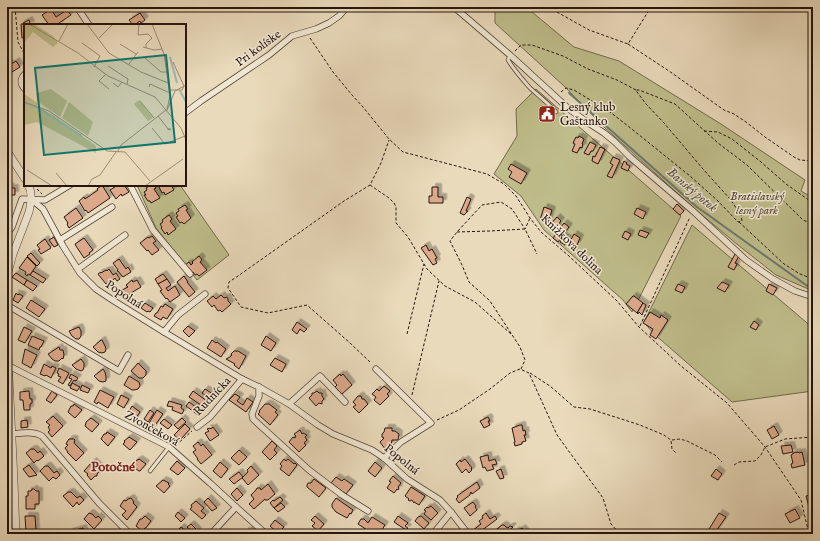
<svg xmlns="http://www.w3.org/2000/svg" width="820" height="541" font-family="'IM FELL English',serif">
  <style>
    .green { fill: #bfbd8b; stroke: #72694d }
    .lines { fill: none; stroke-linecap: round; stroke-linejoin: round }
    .stream { stroke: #697970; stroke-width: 2 }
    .building { fill: #dca98a; stroke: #25150f; filter: url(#shadow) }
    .service-casing { stroke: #56463a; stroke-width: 4.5 }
    .minor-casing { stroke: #56463a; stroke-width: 7 }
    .tertiary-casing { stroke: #56463a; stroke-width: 8 }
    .path { stroke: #25150f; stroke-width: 1; stroke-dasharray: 3 2; stroke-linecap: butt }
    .service { stroke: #f1e7d3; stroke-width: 3 }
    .minor { stroke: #f1e7d3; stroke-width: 5.5 }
    .tertiary { stroke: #f1e7d3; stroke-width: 7 }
    .labels { text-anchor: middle; stroke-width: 3; stroke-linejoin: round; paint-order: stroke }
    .street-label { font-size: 12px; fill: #25150f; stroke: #f1e7d3 }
    .poi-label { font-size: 12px; fill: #25150f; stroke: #f1e7d3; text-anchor: start }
    .park-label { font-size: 12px; font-style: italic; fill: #534734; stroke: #f1e7d3 }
    .water-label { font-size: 13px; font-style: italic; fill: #4d4f47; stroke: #f1e7d3 }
    .neighbourhood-label { font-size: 13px; font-weight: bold; fill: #7a1f14; stroke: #f1e7d3 }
    .inset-river { fill: none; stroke: #97bbb0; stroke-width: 2 }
    .inset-road { fill: none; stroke: #9b8b76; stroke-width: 1 }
    .view { fill: #0f766e; fill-opacity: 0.15; stroke: #0f766e; stroke-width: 2 }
    .inset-edge { fill: none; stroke: #25150f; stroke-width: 2 }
  </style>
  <defs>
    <filter id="shadow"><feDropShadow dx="3.5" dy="-3.5" stdDeviation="0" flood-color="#0004"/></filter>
  </defs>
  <rect width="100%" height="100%" fill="#e9dabb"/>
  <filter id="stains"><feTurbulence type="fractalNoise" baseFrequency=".005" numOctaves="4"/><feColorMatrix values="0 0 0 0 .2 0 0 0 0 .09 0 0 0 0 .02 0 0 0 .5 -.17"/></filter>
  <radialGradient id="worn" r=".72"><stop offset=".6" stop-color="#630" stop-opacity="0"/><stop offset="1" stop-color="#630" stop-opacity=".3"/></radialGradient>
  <g class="green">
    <path d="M495 7H526L574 47 619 61 721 124 805 180 801 191 813 198V291L776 275 738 245 695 209 604 127 564 86 495 23Z"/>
    <path d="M536 89 681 216 632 312 623 300 544 230 521 196 494 174 517 136 516 109Z"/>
    <path d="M137 185H180L229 255 197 280 156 228Z"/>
    <path d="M692 225 813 328V391L732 402 653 333 644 322Z"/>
  </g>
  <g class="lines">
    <path class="stream" d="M569 93 697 207 813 290"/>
  </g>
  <g class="building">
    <path d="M90 7H106L98 12 97 10 93 12Z"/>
    <path d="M51 9 56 17 67 10 71 15 59 23 60 25H49L42 15Z"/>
    <path d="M140 13 145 20 141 23 140 21 137 23 138 25H133L129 20Z"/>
    <path d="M29 20 31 25H25V38H22L21 24H23V23Z"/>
    <path d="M7 59 10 65 16 61 20 67 12 72 11 71 9 72 10 73 7 75Z"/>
    <path d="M547 108 551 110 550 112 552 114 549 118 546 116 545 118 542 116 545 110 546 111Z"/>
    <path d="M579 136 584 139 582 144H583L582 148 580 147 577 153 572 151 575 144 573 143 576 137 578 138Z"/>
    <path d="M590 142 596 145 593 151H591L589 155 584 153Z"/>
    <path d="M600 147 605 149 598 164 592 161 593 156 595 157Z"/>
    <path d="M613 157 620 160 612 178 607 176 613 165 610 163Z"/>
    <path d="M624 161 627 163 626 164 630 166 628 171 621 168Z"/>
    <path d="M511 164 527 173 521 184 509 177 512 172 508 169Z"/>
    <path d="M7 182H8V186H10V188H15V195H7Z"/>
    <path d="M102 185 110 198 88 213 86 210 85 211 79 201 84 197 85 199 98 190 97 189Z"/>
    <path d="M118 185H124L129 192 122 196 121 194 116 199 110 190Z"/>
    <path d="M151 185H154L156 188 154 189 160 198 151 203 150 201H148L144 195H146L144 192 147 190 146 188Z"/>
    <path d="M160 185H171L174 190 165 195 164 192 162 193 159 187 160 186Z"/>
    <path d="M432 187H438V197H443V203H429V196H432Z"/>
    <path d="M467 197 471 199 466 211H468L464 215 460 213Z"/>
    <path d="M677 204 684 211 680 215 673 209Z"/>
    <path d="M185 205 188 209 186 210 191 218 184 224 182 222 180 223 176 217 178 216 176 213 179 211 178 209Z"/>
    <path d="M544 207 552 210 548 223 540 220Z"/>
    <path d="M76 208 83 218 69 228 67 224 68 223 64 217Z"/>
    <path d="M637 208 646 212 643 219 634 214Z"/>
    <path d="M169 215 172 219 170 221 176 229 168 235 167 232 165 234 161 228 162 227 160 224 163 222 162 220Z"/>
    <path d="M557 217 561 221 557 226 558 227 556 230 550 225Z"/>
    <path d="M564 223 569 227 558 242 553 238Z"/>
    <path d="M640 230 649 233 646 238 638 235Z"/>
    <path d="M625 231 631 234 628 240 622 237Z"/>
    <path d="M574 234 580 238 577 245 575 246 573 245 572 247 570 246 571 244 569 243Z"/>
    <path d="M152 236 156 241 153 243 159 250 152 255 148 250 147 251 140 243 148 237 149 238Z"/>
    <path d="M563 236 568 239 565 245 560 242Z"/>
    <path d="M54 237 58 245 54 247 49 240Z"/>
    <path d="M84 238 93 250 89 253 90 254 84 258 76 246 75 244Z"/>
    <path d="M45 239 51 248 41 254 38 250 40 249 37 245Z"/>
    <path d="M426 245 429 251 432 249 437 258 435 259 437 263 433 265 421 248Z"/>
    <path d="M31 253 40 263 37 266 27 256Z"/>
    <path d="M735 254 739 256 735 263 737 264 734 270 728 267Z"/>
    <path d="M199 256 202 260 200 262 207 270 199 276 197 274 195 275 193 272 191 273 185 265 189 262 191 265 193 263 192 262Z"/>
    <path d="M27 257 36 266 30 275 28 274 27 276 25 274 26 272 19 268Z"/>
    <path d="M119 259 126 269 128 267 131 272 123 277 118 271H117L118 270 113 263Z"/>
    <path d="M109 269 113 275 116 273 120 279 117 281 115 278 110 283V282L106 284 98 274 101 272V273L106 270 107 271Z"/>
    <path d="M33 271 46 279 43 283 30 275Z"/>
    <path d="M16 273 27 280 24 285 12 277Z"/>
    <path d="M163 274 167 279 158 284 155 279Z"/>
    <path d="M184 276 188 282H187L195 292 189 297 177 282Z"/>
    <path d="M167 279 171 285 166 288 168 291 175 286 180 295 170 302 167 298 166 299 160 291 162 290 158 284Z"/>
    <path d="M27 280 37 286 33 291 24 285Z"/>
    <path d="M132 280 133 282 137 280 141 287 126 296 122 290 128 287 126 285Z"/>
    <path d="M722 282 729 285 725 292 717 288Z"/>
    <path d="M678 284 685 287 682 293 675 290Z"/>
    <path d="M769 284 777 288 773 295 766 291Z"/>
    <path d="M16 293 18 295 19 294 23 296 18 303 13 300Z"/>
    <path d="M221 295 224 298 227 297 228 299V301L231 304 222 312 220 310 218 311 214 305 212 307 207 301 213 296 216 299Z"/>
    <path d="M633 296H634L643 303 637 313 626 304Z"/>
    <path d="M31 300 45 309 39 317 26 308Z"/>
    <path d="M145 303 153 308 150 312 148 311 147 312 141 308Z"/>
    <path d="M643 303 646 305 642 315 639 312 638 314 637 313Z"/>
    <path d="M165 304 173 309 167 319 163 317 161 320 154 316 156 313H157L161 306 163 307Z"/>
    <path d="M650 312 660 318 661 315 668 320 656 339 650 335 653 329 643 323Z"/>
    <path d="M754 321 759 325 756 330 750 327Z"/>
    <path d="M297 322 307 329 304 332 300 329 297 334 292 330Z"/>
    <path d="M188 326 195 331 189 337 183 331Z"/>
    <path d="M24 327 32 331 25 343 18 340Z"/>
    <path d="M79 327 81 331V336L79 339H76L72 336 69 331Z"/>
    <path d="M32 336 44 341 41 347H40L39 350 28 345Z"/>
    <path d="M266 336 276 343 271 351 261 345Z"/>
    <path d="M102 340 105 346 106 349 105 352 102 353 98 352 93 347 101 340Z"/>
    <path d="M212 340 216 343 217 342 226 349 221 357 207 348Z"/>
    <path d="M59 347 60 350H63L64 355 63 359 62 358 59 361H55L52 359 48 354Z"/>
    <path d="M25 349 37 355 31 368 22 363Z"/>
    <path d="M234 351H238L246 356 239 369 234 365 235 364 226 359 230 357 232 355 231 354Z"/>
    <path d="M275 358 286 364 282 372 270 365Z"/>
    <path d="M81 359 84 363V367L83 370 81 371 76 369 72 365Z"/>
    <path d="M138 363 146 371V375L143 378H139L131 371Z"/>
    <path d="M44 364 51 368 52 366 56 368 51 378 46 375 45 376 40 374Z"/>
    <path d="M59 368 69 373 63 384 58 381 61 377 58 376 59 374 57 373Z"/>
    <path d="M103 369 105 372 106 377V381L103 382 99 381 94 376Z"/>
    <path d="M71 374 78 378 76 381 74 380 70 386 68 385 72 379 69 378Z"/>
    <path d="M340 374 341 376 343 374 352 385 342 394 335 387 337 385 333 380Z"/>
    <path d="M129 376 139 382 140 386 138 389 134 390H132L124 385Z"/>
    <path d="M72 383 80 387 77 391 70 388Z"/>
    <path d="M82 385 90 389 88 393 80 390Z"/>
    <path d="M384 386 390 391 387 394 389 396 380 405 374 400 376 397 372 394 377 389 379 391Z"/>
    <path d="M205 389 216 396 213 400 202 393Z"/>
    <path d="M100 390 114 397 108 408 98 402 97 404 94 402Z"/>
    <path d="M29 391 30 399H32V403L30 404V410H24L23 400H20V392Z"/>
    <path d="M52 391 57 395 51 403 46 400Z"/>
    <path d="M193 391 207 401 204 407 189 397Z"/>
    <path d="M317 391 319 393H322V396L324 399 322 401V404L319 403 316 406 309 398 312 395V393H314Z"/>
    <path d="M235 394 240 397 237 401 243 405 247 398 253 402 246 412 229 400Z"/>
    <path d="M121 395 129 399 124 408 117 404Z"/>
    <path d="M358 396H361L362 399H364L368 404 359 413 353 407 356 405 353 402Z"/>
    <path d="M169 401 182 405 181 408 184 410 182 414 172 410 173 407 167 406Z"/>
    <path d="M189 402 201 411 198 415 186 406Z"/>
    <path d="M74 404 82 410 75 418 68 412 71 406H73Z"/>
    <path d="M265 404H269L277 410 275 412 278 415 270 425 258 414 260 412 259 411Z"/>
    <path d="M132 406 140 412 134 421 130 418 132 413 129 411Z"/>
    <path d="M150 410 154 413 148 422 144 419Z"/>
    <path d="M157 410 163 414 151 431 146 428Z"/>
    <path d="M53 416 63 426 52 437 48 432 50 430 48 427 50 425 46 422Z"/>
    <path d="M488 417 490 421H488L490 425 484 428 480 421Z"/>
    <path d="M91 418 99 424 92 432 85 426 86 423V422Z"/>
    <path d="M182 418 186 422 178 429 174 425Z"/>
    <path d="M164 419 172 425 168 429 160 423Z"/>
    <path d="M27 420 28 427 21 428V421Z"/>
    <path d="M185 424 190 429 180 440 174 435Z"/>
    <path d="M520 425H522L523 431 525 430 526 435H524L526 441 522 442V444L515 446 514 442H515L512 428Z"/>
    <path d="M774 426 779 435 772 439 767 430Z"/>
    <path d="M213 427 219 435 210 441 205 433 209 431 207 429 210 428 211 429Z"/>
    <path d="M385 428H392V431H395L399 434 398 440H392L391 445H390L385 449 380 442 384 438 382 437V434L384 432Z"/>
    <path d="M300 430 302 434 303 433 307 435 305 437 307 440 304 443 306 445 299 452 289 442 293 437 295 438 296 436 294 434Z"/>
    <path d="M107 432 115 437 108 446 101 439 104 434H106Z"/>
    <path d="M129 437 137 442 130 450 123 444 125 442 124 441Z"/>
    <path d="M69 439H74L75 440 74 442 75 444 84 453 76 461 67 452H68L65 448 68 445 66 444 67 442Z"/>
    <path d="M272 441 277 446 274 450 277 453 270 460 262 452Z"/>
    <path d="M198 442 201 446 203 444 212 455 201 464 197 459H198L193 452 196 450 193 446Z"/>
    <path d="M791 445 793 452 783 454 781 446Z"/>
    <path d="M31 449H34L38 453 40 451 44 456 38 461 37 460 34 463 26 453Z"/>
    <path d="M239 450 247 457 239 465 231 458Z"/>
    <path d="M798 452 799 453 802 452 805 465 792 468 791 464 793 463 791 455 793 454V453Z"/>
    <path d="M488 455 489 461 495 459 497 464 492 465 494 469 487 471 485 467 483 468 480 457Z"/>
    <path d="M139 459 146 464 140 471H139L132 466 134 464 133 463Z"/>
    <path d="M284 459 286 461 288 459 294 464 295 463 297 465 289 476 280 469 282 466 280 464Z"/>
    <path d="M465 459 472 468 471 469 472 470 469 473 466 469 462 473 456 464 460 460 461 462Z"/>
    <path d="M93 461 101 469 97 474V476H95L91 480 87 475 88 474 84 471Z"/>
    <path d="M177 461 185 468 178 475 170 469Z"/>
    <path d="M220 462 228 469 221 478 213 471Z"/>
    <path d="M375 462 382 468 375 477 368 471Z"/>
    <path d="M29 465 37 475 29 477 23 469Z"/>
    <path d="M45 466H48L54 473 57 471 60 475 56 479 53 477 49 481 40 471Z"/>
    <path d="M251 466 259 475 248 485 242 478 248 472 247 470Z"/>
    <path d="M501 469 504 478 500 479 496 471Z"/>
    <path d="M716 469 722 474 718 480 711 476Z"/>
    <path d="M239 472 243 477 234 484 229 479Z"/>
    <path d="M393 476 401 483 398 487 399 488 398 490 397 489 394 493 387 488 391 482 389 481Z"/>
    <path d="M336 477 342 481 344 479 353 485 346 494 331 483Z"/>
    <path d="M314 479 326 488 319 497 307 487V485L308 483H311Z"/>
    <path d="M163 480 169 483 168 484 170 486 164 493 156 486Z"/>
    <path d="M477 482 480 488 472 494 471 492 470 494V495L459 503 456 499 458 497 457 496Z"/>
    <path d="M268 484 275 494 268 500H265V499L254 509 249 504 254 499 251 495 256 490 257 488H260L261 490Z"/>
    <path d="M411 487 425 496 419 505 414 502V503L412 500 410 501 408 500 409 499 405 496Z"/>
    <path d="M237 488 243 495 237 501 231 494Z"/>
    <path d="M32 489H34L36 491H39V504H35V509H26V496H28V491H31Z"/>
    <path d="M68 492H71L77 498 80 496 84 500 79 505 77 502 73 507 63 496Z"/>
    <path d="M813 494V511H810L806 496Z"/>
    <path d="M280 497 283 500 274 508 270 503 273 500 274 501Z"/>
    <path d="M131 498 134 502 133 503 137 507 127 520 122 515 126 511 120 506 124 500 126 501 128 499Z"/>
    <path d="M208 498 217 508 212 511 204 502Z"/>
    <path d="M336 498 353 510 351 514 350 513 347 518 336 512 332 507V504Z"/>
    <path d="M196 501 204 508 201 511 206 515 202 519 190 509 192 507 191 505Z"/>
    <path d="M473 502 476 506 475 507 477 510 470 516 464 508Z"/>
    <path d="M281 503 285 507 278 512 274 508Z"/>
    <path d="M431 506 438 513 431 520 424 514 426 511 424 510 427 507 428 508Z"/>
    <path d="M795 509 800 518 790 523 785 514Z"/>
    <path d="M178 512 185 518 181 522 175 516Z"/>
    <path d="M89 513 92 514 96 518 98 516 102 520 94 529 84 519Z"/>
    <path d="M486 513 490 519 495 516 497 519 477 534H475L472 531 481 524 479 521 483 518 482 516Z"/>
    <path d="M719 513 726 517 714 534H706Z"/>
    <path d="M25 516H35L36 531H34L35 534H28V531L26 532Z"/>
    <path d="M145 516 151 521 146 528H145L142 531 136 526 140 519H142Z"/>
    <path d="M315 516 324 524 318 531 312 526 315 523 311 520Z"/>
    <path d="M398 516 408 523 405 526 408 528 406 530 394 522Z"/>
    <path d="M421 516 429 523 424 529 415 521 418 517Z"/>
    <path d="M372 517 385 525 382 530 380 529 376 534 370 532 358 524 361 519H364L368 523Z"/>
    <path d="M275 520 284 527 278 533 270 526Z"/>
    <path d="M191 524 198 531 196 534 187 527Z"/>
    <path d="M502 525H504L506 527 508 528 510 526 513 527 505 534H491L496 530H497V529Z"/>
    <path d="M181 527 188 533H190V534H174Z"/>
    <path d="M83 528 85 533 81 534H70L69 532Z"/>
    <path d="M522 528 527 534H514V532L516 530 518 531Z"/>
    <path d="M254 530 259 534H245V531Z"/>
  </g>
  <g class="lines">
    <defs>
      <g id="service">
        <path d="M510 55 508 60C514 70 522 79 530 88 539 96 548 103 556 112"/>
        <path d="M150 471 169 447"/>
      </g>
      <g id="minor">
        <path d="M77 7 89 25"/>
        <path d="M454 7 510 55 569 109 587 122 604 133 615 142 630 157 693 211 746 260 773 279 795 291 813 297"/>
        <path d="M25 74C20 79 20 84 25 89"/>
        <path d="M185 113 201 101 269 55 292 36 316 29 329 23 339 16 347 7"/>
        <path d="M130 185 153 230 190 274"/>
        <path d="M31 199 43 209 63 246 80 273 96 289 114 301 164 332 242 379 259 387 289 404 318 425 333 434 372 450 384 458 407 479 440 500 451 512 468 534"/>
        <path d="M7 234 12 227 22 199 45 200 70 185"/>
        <path d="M60 240 112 207"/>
        <path d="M78 269 125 235"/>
        <path d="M7 305 119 371 128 355"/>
        <path d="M164 332 178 315 205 294"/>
        <path d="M9 366 169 447 210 483 236 507 266 534"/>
        <path d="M376 369 431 423 401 442 384 458"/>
        <path d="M259 387V396L252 414 253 419 309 470 342 495 368 511"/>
        <path d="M289 404 320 376 345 402"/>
        <path d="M197 427 210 417 242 379"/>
        <path d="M12 434C22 433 33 431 42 436L99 503 130 534"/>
        <path d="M211 534 236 507"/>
        <path d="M433 534 451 512"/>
      </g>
      <g id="tertiary">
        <path d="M7 151 25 179"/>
        <path d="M7 276 13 254 29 212C31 203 33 193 28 185"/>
        <path d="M7 336 14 481 16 534"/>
      </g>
    </defs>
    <use href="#service" class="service-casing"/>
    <use href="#minor" class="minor-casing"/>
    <use href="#tertiary" class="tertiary-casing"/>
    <g class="path">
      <path d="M15 7 18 42 25 55"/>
      <path d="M548 7 589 30 628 44 651 7"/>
      <path d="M468 11 472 7"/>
      <path d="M310 38 333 72 352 95 363 107 389 139 403 152 487 174 504 184 516 196 530 218 541 232 569 256 617 301 639 327 681 366 727 403 765 447 801 500 809 534"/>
      <path d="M628 44 669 71 724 110 734 114 746 122 765 137 794 157 800 160 813 161"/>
      <path d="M515 51 521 45H532L563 56 588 69 617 80 636 90"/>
      <path d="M561 92 566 88 574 90 610 112 628 126 690 176 717 200 738 222 742 221 741 215 730 199 703 169 664 123 646 104 637 92 636 90H639L675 104 718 143 747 165 803 220 813 224"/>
      <path d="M704 131 718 132 732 139 761 162 786 184 813 203"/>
      <path d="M370 185 389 198 394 203 396 207V223L408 237 427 269 445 286 475 302 511 334"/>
      <path d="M37 189 42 194"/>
      <path d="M739 222 784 264 800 274 813 279"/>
      <path d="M457 232 490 231 525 229 537 254"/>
      <path d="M640 326 690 217"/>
      <path d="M407 334 424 264"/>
      <path d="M370 362 350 343 307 305 268 313 241 307 228 288 229 282 238 276 344 201 370 185 381 163 389 140"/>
      <path d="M521 369 525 360 520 347 490 301 469 282 462 265 450 241 457 232 482 205 501 202 512 209 525 229 530 218"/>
      <path d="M530 373 550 386 574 407 590 409 640 425 664 435 671 440 672 449 676 453"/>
      <path d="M412 395 439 281"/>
      <path d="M437 420 459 410 490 389 510 373 520 369 529 373 557 435 603 498 611 524 620 534"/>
      <path d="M672 440 680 439 687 441 715 455 722 462"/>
      <path d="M176 445 192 431"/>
      <path d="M734 465 739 462 755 461 761 455 765 447 785 439 813 437"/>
    </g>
    <use href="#service" class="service"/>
    <use href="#minor" class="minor"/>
    <use href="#tertiary" class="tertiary"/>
  </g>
  <defs>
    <symbol id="civic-square" viewBox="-11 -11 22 22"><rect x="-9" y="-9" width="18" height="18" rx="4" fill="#8f2418" stroke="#f1e7d3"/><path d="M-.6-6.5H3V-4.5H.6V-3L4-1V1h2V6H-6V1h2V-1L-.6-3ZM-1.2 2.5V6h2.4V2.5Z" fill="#fff"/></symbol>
  </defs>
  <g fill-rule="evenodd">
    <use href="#civic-square" x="537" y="104" width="20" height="20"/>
  </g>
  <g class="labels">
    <g class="street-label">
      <text transform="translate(258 48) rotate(-36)" y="4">Pri kolíske</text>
      <text transform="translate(572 244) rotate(44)" y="4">Knižkova dolina</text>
      <text transform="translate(124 294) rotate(33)" y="4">Popolná</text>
      <text transform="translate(212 396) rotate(-47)" y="4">Rudnícka</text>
      <text transform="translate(152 428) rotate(29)" y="4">Zvončeková</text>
      <text transform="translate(402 459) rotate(39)" y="4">Popolná</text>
    </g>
    <g class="poi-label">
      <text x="560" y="111">Lesný klub<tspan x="560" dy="14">Gaštanko</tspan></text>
    </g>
    <g class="park-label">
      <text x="757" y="200">Bratislavský<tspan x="757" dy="14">lesný park</tspan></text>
    </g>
    <g class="water-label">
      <text transform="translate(693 189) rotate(40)" y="5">Banský potok</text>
    </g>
    <g class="neighbourhood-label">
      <text x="113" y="471">Potočné</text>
    </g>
  </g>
  <g transform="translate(24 24)">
    <rect width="162" height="162" fill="#e9dabb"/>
    <path d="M0 0H10L29 12 34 19 29 23 9 8 0 19ZM27 65 43 77 36 93 13 77 12 69ZM0 70 14 79 13 83 29 91 72 122V129L13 98 0 101ZM115 76 129 94 124 97 110 80ZM45 78 69 98 64 112 38 94Z" fill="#bfbd8b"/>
    <path class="inset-river" d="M146 33 153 59M156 67 162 78M0 79 16 85 58 112"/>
    <path class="inset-road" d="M5 0 54 29 84 52 131 73 157 104 162 116M63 0 85 29 117 48 144 59M115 0 114 11 124 10 128 14 122 20V24M128 0 140 30 146 71 143 86M75 14 89 0M35 17 44 0M58 19 76 32 70 43M96 20 112 30M119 23 130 26 138 25M121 34 137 48H142M105 40 114 28M84 42 104 55 103 60M82 50 75 57 85 65M89 59 94 63 98 58M125 63 126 60 146 69M145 66H158L160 62 149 38M116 77 130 94M0 78 25 87 83 127 101 128 126 157M143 86 151 67 162 61M134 92 145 106 147 105H143M128 104 141 120 161 112M94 127 97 121 142 86M3 146 28 162M32 149 43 162M64 162 68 155 76 151 92 128M121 162 159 135"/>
    <path class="view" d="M142 31 151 118 20 131 11 44Z"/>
    <rect width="162" height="162" class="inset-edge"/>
  </g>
  <rect width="820" height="541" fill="none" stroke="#e9dabb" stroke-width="24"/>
  <rect x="8" y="8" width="804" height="525" fill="none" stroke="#25150f" stroke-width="2"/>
  <rect x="12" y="12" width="796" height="517" fill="none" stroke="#25150f"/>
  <rect width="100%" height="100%" filter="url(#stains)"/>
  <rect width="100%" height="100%" fill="url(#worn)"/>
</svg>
